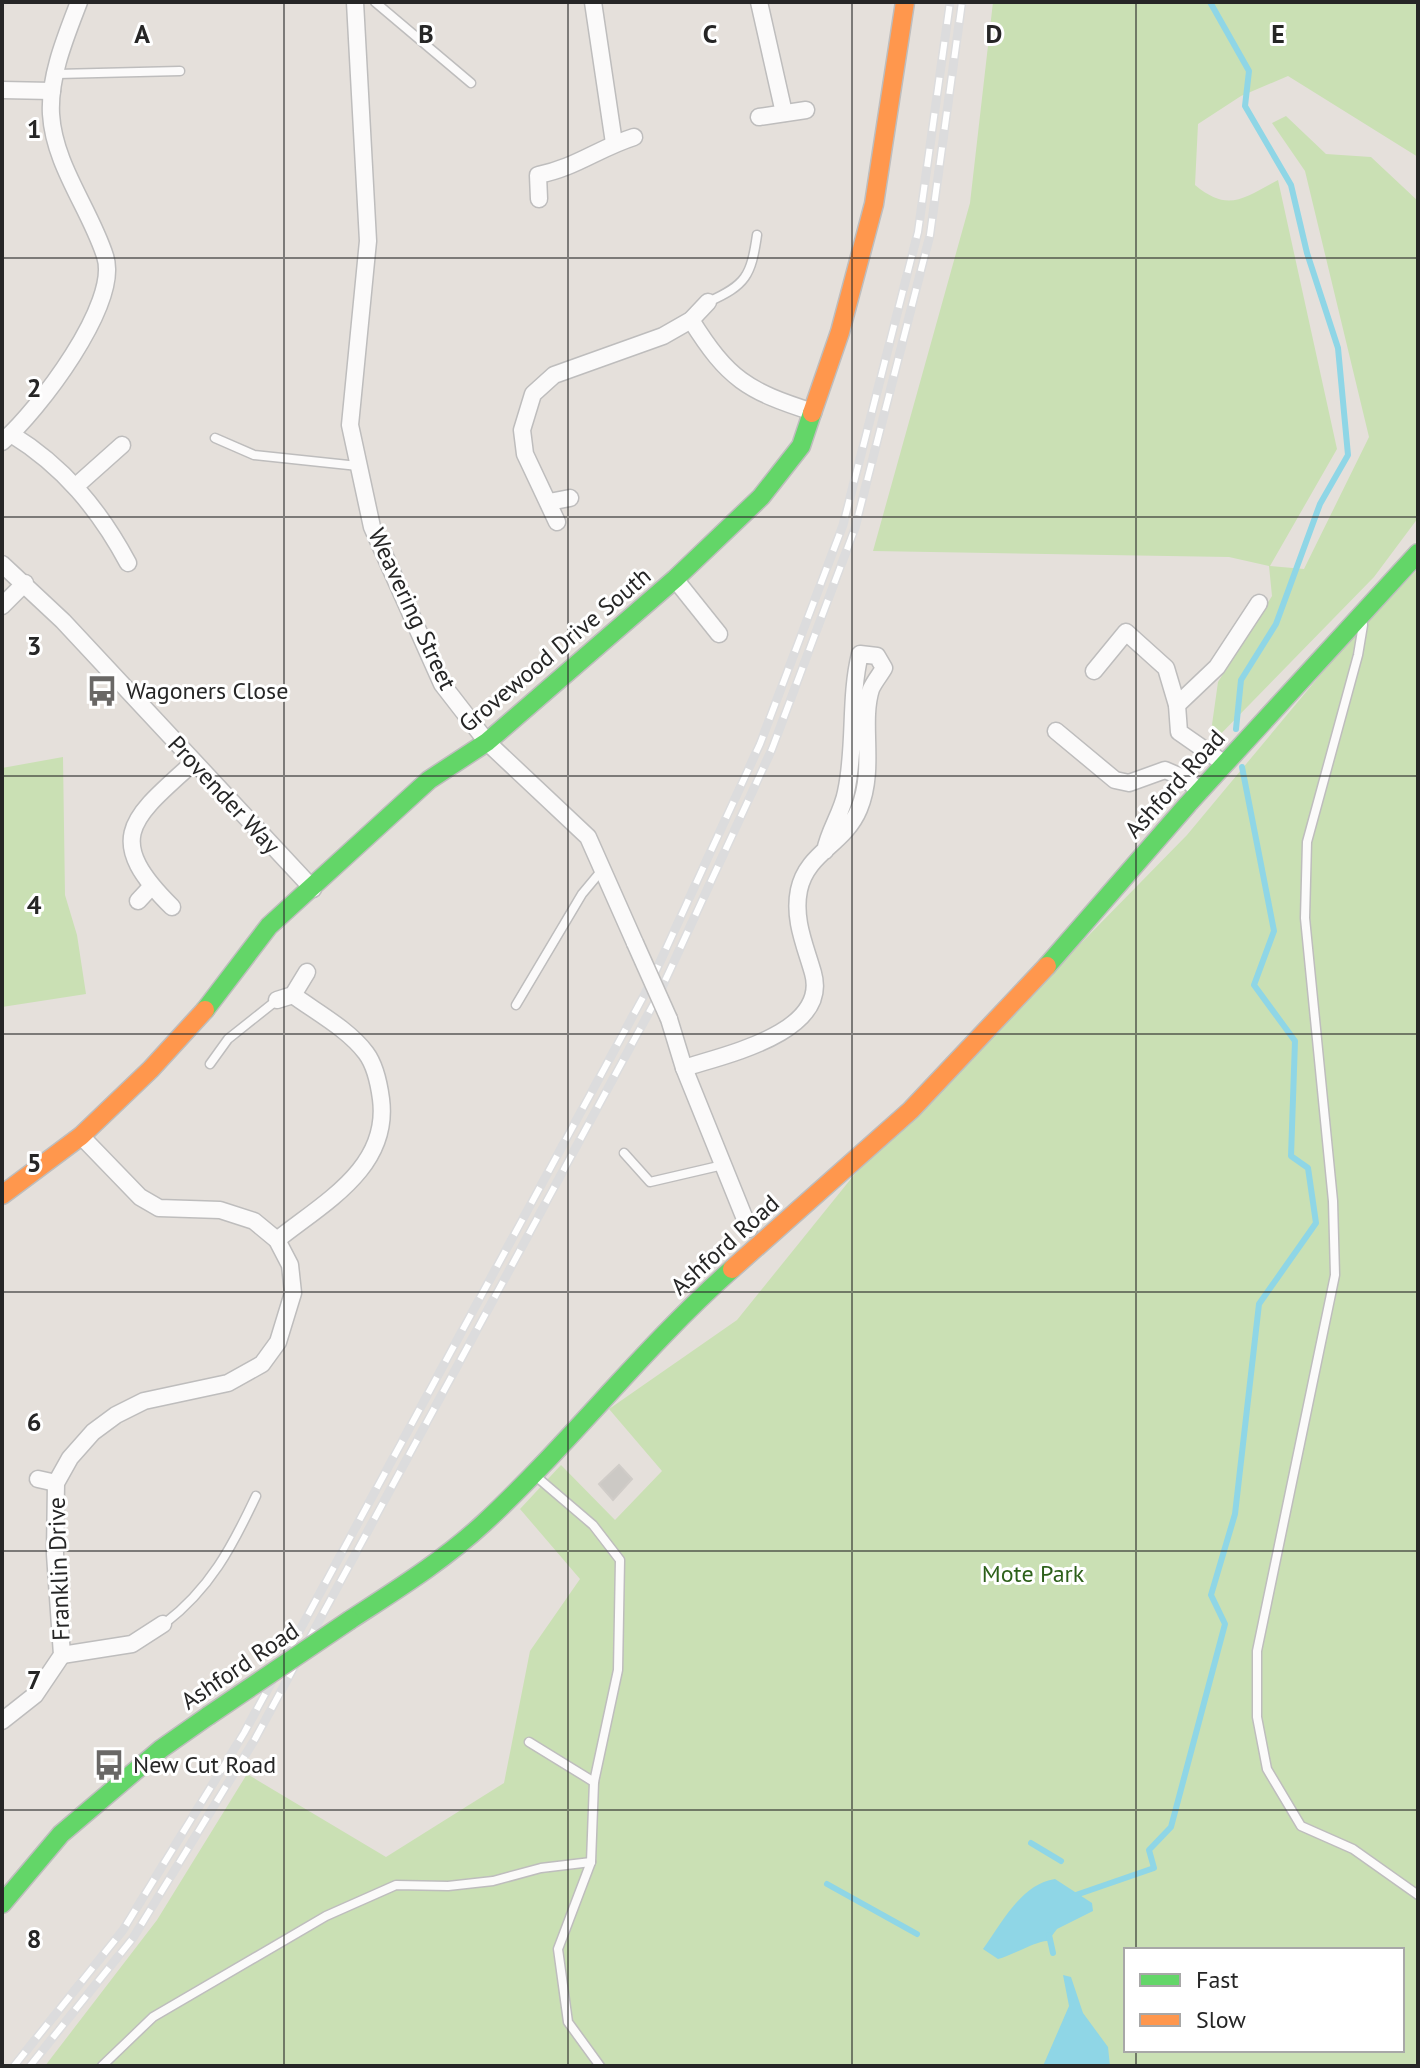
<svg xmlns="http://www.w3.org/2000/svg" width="1420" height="2068" font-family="'PT Sans',sans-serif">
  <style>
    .green { fill: #cae0b4; fill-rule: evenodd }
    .water { fill: #8fd6e6 }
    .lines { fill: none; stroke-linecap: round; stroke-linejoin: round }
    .stream { stroke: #8fd6e6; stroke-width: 6 }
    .building { fill: #ccc9c5; stroke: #d0ccc8; stroke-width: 2 }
    .lane-casing { stroke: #bebdbd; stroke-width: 11 }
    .street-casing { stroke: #bebdbd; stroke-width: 19 }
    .fast-casing { stroke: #bebdbd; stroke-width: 21 }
    .slow-casing { stroke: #bebdbd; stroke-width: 21 }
    .lane { stroke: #fbfafa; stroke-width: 8 }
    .street { stroke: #fbfafa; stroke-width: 16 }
    .fast { stroke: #63d668; stroke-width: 18 }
    .slow { stroke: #ff974d; stroke-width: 18 }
    .rail-casing { stroke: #dcdcdd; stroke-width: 9 }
    .rail { stroke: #fff; stroke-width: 6; stroke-dasharray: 18; stroke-linecap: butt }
    .street-bridge-casing { stroke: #bebdbd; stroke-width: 19; stroke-linecap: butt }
    .fast-bridge-casing { stroke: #bebcbb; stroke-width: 21; stroke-linecap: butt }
    .street-bridge { stroke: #fbfafa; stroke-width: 16 }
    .fast-bridge { stroke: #63d668; stroke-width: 18 }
    .grid { fill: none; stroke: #262626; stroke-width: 2; stroke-opacity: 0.55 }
    .labels { text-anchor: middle; stroke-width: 6; stroke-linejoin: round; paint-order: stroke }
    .street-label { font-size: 24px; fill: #262626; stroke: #fff }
    .poi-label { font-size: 24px; fill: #262626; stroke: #fff; text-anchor: start }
    .park-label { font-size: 24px; fill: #2d601a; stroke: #fff }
    .grid-label { font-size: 26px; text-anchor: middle; font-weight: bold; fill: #262626; stroke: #fff; stroke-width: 6; stroke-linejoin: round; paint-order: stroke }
  </style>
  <rect width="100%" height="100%" fill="#e5e0db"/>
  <g class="green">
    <path d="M993 2 1418 3V157L1288 76 1241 96 1198 124 1195 185C1229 213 1243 198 1278 180L1337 449 1270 566 1304 569 1369 437 1305 171 1272 123 1286 116 1326 154 1371 157 1418 201V518L1374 577 1209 746 1218 682 1272 596 1269 566 1229 557 873 551 970 203Z"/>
    <path d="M1418 569V2066H45L157 1920 247 1774 386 1857 504 1783 530 1651 580 1579 520 1509 561 1465 615 1520 662 1471 609 1409 737 1320 854 1175 1187 835 1351 638ZM1126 1950H1402V2050H1126Z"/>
    <path d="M63 757 65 895 77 935 86 994 2 1007V768Z"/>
  </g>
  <g class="water">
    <path d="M1055 1879 1092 1903 1093 1911 1057 1929 1048 1941C1038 1940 1013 1955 998 1959L983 1949C1002 1923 1021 1884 1055 1879Z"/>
    <path d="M1063 1975 1071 1977 1083 2013 1108 2047 1110 2066H1043L1069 2006Z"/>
  </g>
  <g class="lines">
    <g class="stream">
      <path d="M1210 2 1249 71 1245 106 1291 185 1307 253 1338 348 1348 455 1320 504 1276 624 1241 680 1236 729"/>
      <path d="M1031 1843 1061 1861"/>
      <path d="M827 1884 917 1934"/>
      <path d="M1073 1896 1154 1868 1149 1850 1171 1827 1225 1624 1211 1595 1235 1514 1259 1304 1316 1223 1308 1168 1291 1156 1295 1041 1254 985 1274 931 1242 767"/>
      <path d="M1049 1935 1053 1953"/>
    </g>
  </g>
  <path class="building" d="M619 1465 632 1479 613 1500 599 1484Z"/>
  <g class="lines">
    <defs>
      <g id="lane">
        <path d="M375 2 471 83"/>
        <path d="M57 74 180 71"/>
        <path d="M708 302C746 285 751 276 757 235"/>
        <path d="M215 438 254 455 358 466"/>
        <path d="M1363 625 1358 655 1307 842 1305 918 1333 1201 1335 1275 1257 1651V1717L1267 1769 1301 1826 1353 1849 1418 1895"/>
        <path d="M516 1005 582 894 602 870"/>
        <path d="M210 1064 228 1039 277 1000"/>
        <path d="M624 1153 650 1182 723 1165"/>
        <path d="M538 1478 593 1525 620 1560 618 1670 594 1782 591 1862 558 1949 568 2022 600 2066"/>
        <path d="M164 1624C210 1589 232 1547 256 1496"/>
        <path d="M529 1742 594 1782"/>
        <path d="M102 2066 153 2017 326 1916 396 1885 448 1886 493 1881 541 1868 591 1862"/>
      </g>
      <g id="street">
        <path d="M355 2 368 241 350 425 372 527 442 684 487 742 588 837 635 943"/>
        <path d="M593 2 614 143"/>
        <path d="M759 2 784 113"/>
        <path d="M2 90 52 91"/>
        <path d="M759 117 806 110"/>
        <path d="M539 199 538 175C575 168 599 148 634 137"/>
        <path d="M691 320C728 379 747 391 813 412"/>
        <path d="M11 434C63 466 99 509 128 563"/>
        <path d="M2 442C37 412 121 303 105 256 90 209 54 165 51 114 49 76 66 36 79 2"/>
        <path d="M76 486 122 445"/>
        <path d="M549 502 570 498"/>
        <path d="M557 522 525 454 522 430 533 394 554 375 663 336 691 320 708 302"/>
        <path d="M2 564 63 621 313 889"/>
        <path d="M675 579 719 634"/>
        <path d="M2 606 25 583"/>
        <path d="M1094 671 1126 632 1166 668 1177 705 1179 732 1225 764"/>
        <path d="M1177 705 1217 667 1259 603"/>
        <path d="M1056 731 1115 780 1129 783 1165 770 1186 779 1200 792"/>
        <path d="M138 901 151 887"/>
        <path d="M172 907C102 838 132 818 194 762"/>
        <path d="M277 1000 293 995 307 972"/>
        <path d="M669 1019 684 1068 749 1229"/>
        <path d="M684 1068C724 1055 830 1033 813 973 805 945 793 919 799 890 807 852 844 845 859 809 876 768 860 724 871 689 874 682 880 675 884 668L877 656 860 654C849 699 856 746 846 792 842 813 829 830 825 851"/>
        <path d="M277 1240C323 1203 390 1168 381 1099 379 1084 375 1065 366 1053 348 1029 316 1012 293 995"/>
        <path d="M38 1479 56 1483"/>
        <path d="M62 1655 132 1644 163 1624"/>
        <path d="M2 1721 35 1695 62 1655 55 1554 56 1483 70 1458 93 1432 116 1415 144 1401 228 1383 262 1364 278 1342 293 1293 290 1265 277 1240 254 1221 220 1210 159 1208 140 1197 81 1136"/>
      </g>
      <g id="fast">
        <path d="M1047 966 1188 804 1418 553"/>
        <path d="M205 1010 269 926 429 780 487 742 675 579 761 497 801 446 812 413"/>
        <path d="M350 1620C396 1590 443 1561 484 1523 570 1443 643 1348 732 1269"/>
        <path d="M2 1904 61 1834 161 1749 208 1716"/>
      </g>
      <g id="slow">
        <path d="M812 413 840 332 874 204 905 2"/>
        <path d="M2 1195 81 1136 151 1069 205 1010"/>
        <path d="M732 1269 911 1110 1047 966"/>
      </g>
    </defs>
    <use href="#lane" class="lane-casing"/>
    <use href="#street" class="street-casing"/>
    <use href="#fast" class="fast-casing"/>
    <use href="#slow" class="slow-casing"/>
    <use href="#lane" class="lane"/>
    <use href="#street" class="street"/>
    <use href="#fast" class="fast"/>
    <use href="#slow" class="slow"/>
    <defs>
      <g id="rail">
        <path d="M14 2066 123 1930 244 1733 648 988 760 744 843 525 918 232 950 2"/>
        <path d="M30 2066 133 1938 255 1739 659 994 772 749 855 528 930 235 962 2"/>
      </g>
    </defs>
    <use href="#rail" class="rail-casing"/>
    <use href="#rail" class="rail"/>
    <defs>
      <path id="street-bridge" d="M635 943 669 1019"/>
      <path id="fast-bridge" d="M208 1716 350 1620"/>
    </defs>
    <use href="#street-bridge" class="street-bridge-casing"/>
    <use href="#fast-bridge" class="fast-bridge-casing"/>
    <use href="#street-bridge" class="street-bridge"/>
    <use href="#fast-bridge" class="fast-bridge"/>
  </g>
  <path class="grid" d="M284 2V2066M568 2V2066M852 2V2066M1136 2V1950M2 258H1418M2 517H1418M2 776H1418M2 1034H1418M2 1292H1418M2 1551H1418M2 1810H1418M1136 2050V2066"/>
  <defs>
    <symbol id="bus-bare" viewBox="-9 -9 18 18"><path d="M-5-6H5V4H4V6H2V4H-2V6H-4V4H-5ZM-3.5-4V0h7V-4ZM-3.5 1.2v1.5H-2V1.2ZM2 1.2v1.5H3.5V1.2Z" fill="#696765" stroke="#fff" stroke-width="2.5" paint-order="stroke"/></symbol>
  </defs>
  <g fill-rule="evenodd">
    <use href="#bus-bare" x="80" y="669" width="44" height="44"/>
    <use href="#bus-bare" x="87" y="1743" width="44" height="44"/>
  </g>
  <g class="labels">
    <g class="street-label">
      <text transform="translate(412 609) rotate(65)" y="8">Weavering Street</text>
      <text transform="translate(555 650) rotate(-40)" y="8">Grovewood Drive South</text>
      <text transform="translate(1175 784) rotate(-48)" y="8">Ashford Road</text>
      <text transform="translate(224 795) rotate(47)" y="8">Provender Way</text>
      <text transform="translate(725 1245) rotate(-42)" y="8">Ashford Road</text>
      <text transform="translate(59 1569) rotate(-92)" y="8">Franklin Drive</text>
      <text transform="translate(240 1666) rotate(-34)" y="8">Ashford Road</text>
    </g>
    <g class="poi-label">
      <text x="126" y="699">Wagoners Close</text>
      <text x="133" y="1773">New Cut Road</text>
    </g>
    <g class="park-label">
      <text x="1033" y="1582">Mote Park</text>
    </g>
  </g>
  <g class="grid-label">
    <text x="142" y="43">A</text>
    <text x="426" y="43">B</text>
    <text x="710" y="43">C</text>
    <text x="994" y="43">D</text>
    <text x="1278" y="43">E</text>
    <text x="34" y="138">1</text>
    <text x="34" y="397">2</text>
    <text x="34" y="655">3</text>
    <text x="34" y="914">4</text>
    <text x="34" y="1172">5</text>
    <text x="34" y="1431">6</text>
    <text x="34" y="1689">7</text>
    <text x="34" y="1948">8</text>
  </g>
  <rect width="1420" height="2068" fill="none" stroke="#262626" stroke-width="8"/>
  <rect x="1124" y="1948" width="280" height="104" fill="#ffffff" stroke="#a8a8a8" stroke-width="2"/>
  <rect x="1140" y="1974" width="40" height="12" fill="#63d668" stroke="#a8a8a8" stroke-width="2"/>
  <text x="1196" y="1988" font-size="24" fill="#262626">Fast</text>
  <rect x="1140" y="2014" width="40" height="12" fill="#ff974d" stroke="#a8a8a8" stroke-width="2"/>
  <text x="1196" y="2028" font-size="24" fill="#262626">Slow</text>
</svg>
